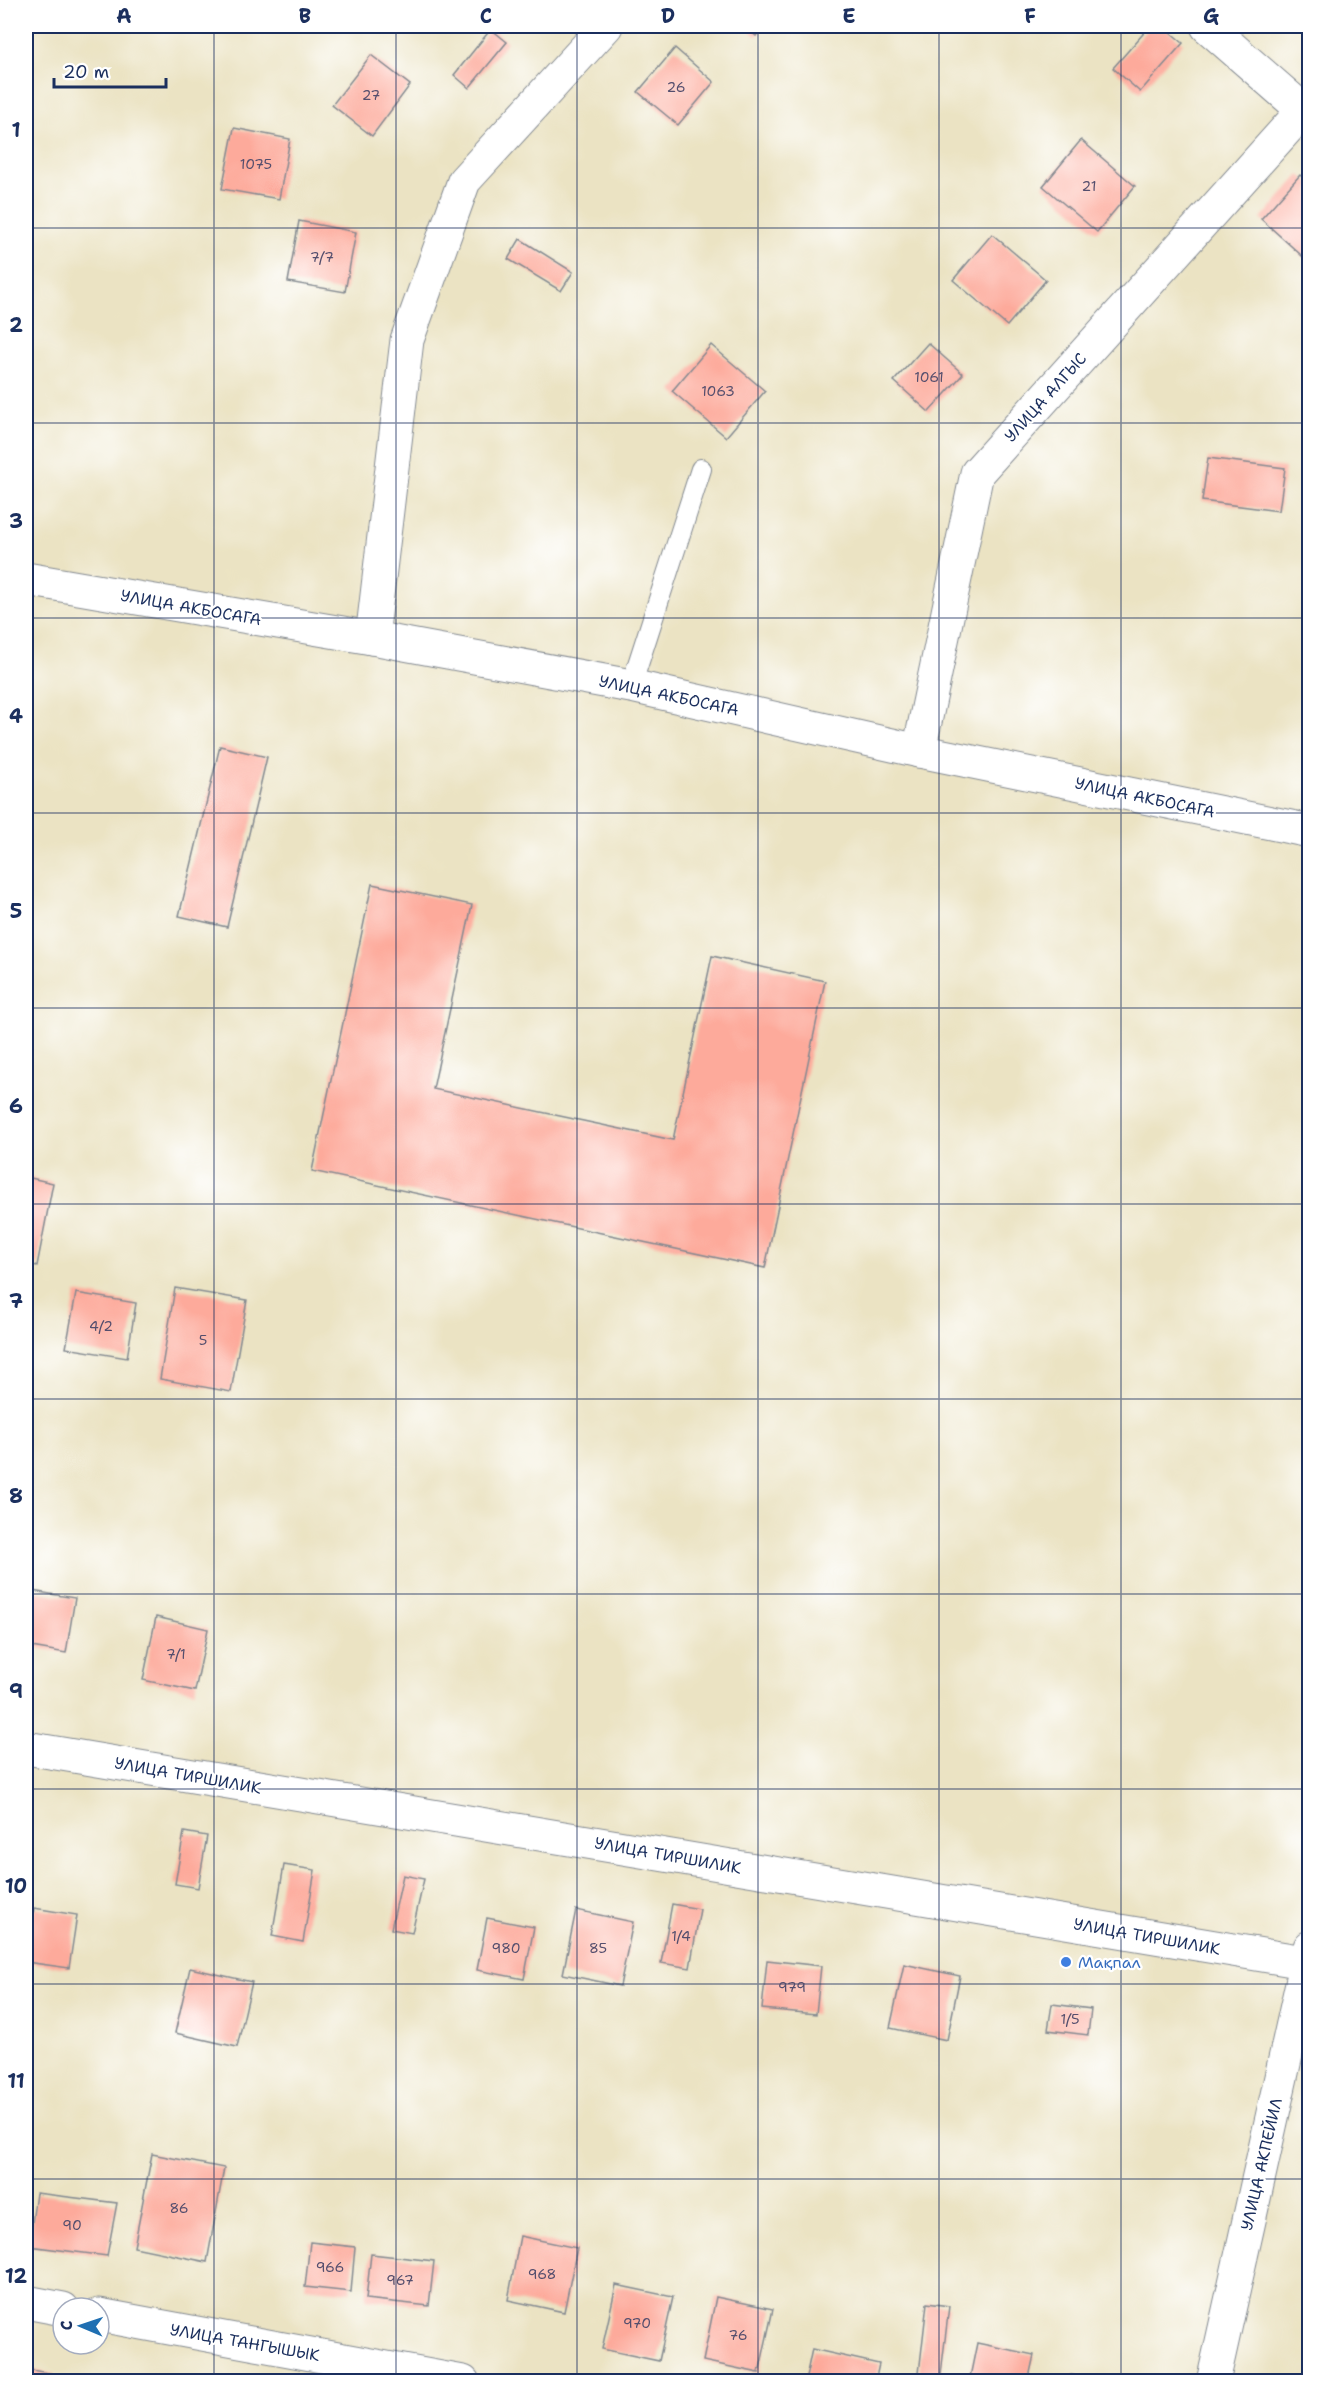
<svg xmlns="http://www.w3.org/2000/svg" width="1335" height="2407" font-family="'Shantell Sans',sans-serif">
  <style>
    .building { fill: #fdaa9b }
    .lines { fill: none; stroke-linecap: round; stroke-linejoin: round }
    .service-casing { stroke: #838990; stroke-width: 22 }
    .minor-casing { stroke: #838990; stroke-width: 35 }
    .service { stroke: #fff; stroke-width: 20 }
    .minor { stroke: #fff; stroke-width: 33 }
    .grid { fill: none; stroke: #1b2f5e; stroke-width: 1.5; stroke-opacity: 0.55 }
    .shop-dot { fill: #3f7fe0; stroke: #fff; stroke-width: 2 }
    .labels { text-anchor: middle; stroke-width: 4.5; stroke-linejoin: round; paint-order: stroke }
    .number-label { font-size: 14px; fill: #544e6d }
    .street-label { font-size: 16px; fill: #1b2f5e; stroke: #fff }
    .shop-label { font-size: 16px; fill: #366cbe; stroke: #fff; text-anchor: start }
    .neatline { fill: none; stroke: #1b2f5e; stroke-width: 2 }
    .grid-label { font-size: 20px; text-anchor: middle; font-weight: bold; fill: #1b2f5e }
  </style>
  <rect width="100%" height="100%" fill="#fff"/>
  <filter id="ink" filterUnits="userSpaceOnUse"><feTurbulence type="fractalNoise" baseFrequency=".0167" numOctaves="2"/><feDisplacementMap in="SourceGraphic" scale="12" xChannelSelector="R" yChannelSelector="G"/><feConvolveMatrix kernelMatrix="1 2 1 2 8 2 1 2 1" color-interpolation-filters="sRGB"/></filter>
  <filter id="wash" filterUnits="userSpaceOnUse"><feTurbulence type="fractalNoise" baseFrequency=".008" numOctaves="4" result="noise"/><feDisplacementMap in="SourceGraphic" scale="24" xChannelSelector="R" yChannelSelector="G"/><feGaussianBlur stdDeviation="1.35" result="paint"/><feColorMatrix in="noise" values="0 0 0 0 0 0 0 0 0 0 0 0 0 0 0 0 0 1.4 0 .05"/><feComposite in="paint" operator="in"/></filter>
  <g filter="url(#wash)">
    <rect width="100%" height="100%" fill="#ebe3c3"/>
    <g id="blocks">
      <g class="building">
        <path d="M744 26H765L756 36Z"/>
        <path d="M1150 26H1163L1183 43 1140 92 1113 68Z"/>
        <path d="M491 29 507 42 469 88 454 75Z"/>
        <path d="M675 48 714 82 678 125 638 92Z"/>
        <path d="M371 55 410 85 372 136 332 105Z"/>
        <path d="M234 128 290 139 279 199 222 189Z"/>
        <path d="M1081 140 1135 186 1097 232 1043 186Z"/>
        <path d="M1300 175 1310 183V263L1261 219Z"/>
        <path d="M299 221 356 232 345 292 288 282Z"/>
        <path d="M992 234 1046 280 1007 326 953 280Z"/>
        <path d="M520 239 573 272 561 291 508 259Z"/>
        <path d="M928 343 963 374 929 412 894 381Z"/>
        <path d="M711 345 765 391 726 437 672 391Z"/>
        <path d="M1208 458 1285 468 1279 511 1202 501Z"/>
        <path d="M220 746 267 757 227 927 179 916Z"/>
        <path d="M372 884 472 905 433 1089 673 1140 712 956 825 981 765 1268 312 1171Z"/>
        <path d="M26 1177 53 1183 37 1266 26 1264Z"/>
        <path d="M175 1288 247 1300 231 1392 160 1379Z"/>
        <path d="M76 1293 136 1303 127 1358 66 1348Z"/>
        <path d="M26 1590 75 1598 66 1653 26 1646Z"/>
        <path d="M156 1617 208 1629 195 1691 143 1680Z"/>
        <path d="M184 1832 207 1836 198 1888 175 1884Z"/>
        <path d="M284 1865 315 1870 303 1942 272 1936Z"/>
        <path d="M403 1875 424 1879 412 1933 391 1929Z"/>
        <path d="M672 1904 700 1909 690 1968 661 1963Z"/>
        <path d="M34 1908 77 1915 69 1968 26 1962Z"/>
        <path d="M576 1910 633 1922 620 1986 563 1974Z"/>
        <path d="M487 1918 534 1927 524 1979 477 1970Z"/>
        <path d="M767 1960 821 1966 816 2014 762 2009Z"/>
        <path d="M904 1964 960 1976 947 2040 890 2028Z"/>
        <path d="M190 1968 252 1982 237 2047 175 2033Z"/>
        <path d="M1052 2004 1091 2009 1088 2035 1048 2030Z"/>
        <path d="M152 2154 224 2168 207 2262 134 2247Z"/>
        <path d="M36 2193 117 2203 107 2256 29 2246Z"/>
        <path d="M520 2236 577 2248 564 2312 508 2300Z"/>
        <path d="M310 2242 355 2247 351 2292 305 2287Z"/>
        <path d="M371 2254 434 2261 429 2306 366 2299Z"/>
        <path d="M616 2285 673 2297 659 2361 602 2349Z"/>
        <path d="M716 2297 773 2309 759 2373 703 2361Z"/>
        <path d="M927 2303 949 2306 940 2382H918Z"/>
        <path d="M977 2343 1034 2355 1028 2382H969Z"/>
        <path d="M812 2349 879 2364 875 2382H805Z"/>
        <path d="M26 2369 54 2374 53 2382H26Z"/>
        <path d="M1071 2375 1098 2380V2382H1070Z"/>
      </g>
    </g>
  </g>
  <g filter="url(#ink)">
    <use href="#blocks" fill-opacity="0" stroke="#838990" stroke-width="1.5"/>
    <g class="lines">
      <defs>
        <path id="service" d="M631 686 701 469"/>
        <g id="minor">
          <path d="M1207 26 1310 116"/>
          <path d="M26 579 372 638 631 686 919 751 1310 831"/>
          <path d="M372 638 407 340 464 181 606 26"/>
          <path d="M919 751 977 473 1310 103"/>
          <path d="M26 1748 1310 1963"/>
          <path d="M26 2302 63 2309"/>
          <path d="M99 2315 463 2382"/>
          <path d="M1213 2382 1310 1947"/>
        </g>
      </defs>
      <use href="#service" class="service-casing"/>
      <use href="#minor" class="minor-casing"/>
      <use href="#service" class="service"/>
      <use href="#minor" class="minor"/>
    </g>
  </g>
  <path class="grid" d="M214 26V2382M396 26V2382M577 26V2382M758 26V2382M939 26V2382M1121 26V2382M26 228H1310M26 423H1310M26 618H1310M26 813H1310M26 1008H1310M26 1204H1310M26 1399H1310M26 1594H1310M26 1789H1310M26 1984H1310M26 2179H1310"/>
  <circle class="shop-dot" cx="1066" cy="1962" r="6"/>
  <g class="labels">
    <g class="number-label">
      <text x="676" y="92">26</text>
      <text x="371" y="100">27</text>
      <text x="256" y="169">1075</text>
      <text x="1089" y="191">21</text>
      <text x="322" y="262">7/7</text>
      <text x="929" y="382">1061</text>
      <text x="718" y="396">1063</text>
      <text x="101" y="1331">4/2</text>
      <text x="203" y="1345">5</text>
      <text x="176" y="1659">7/1</text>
      <text x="681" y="1941">1/4</text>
      <text x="506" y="1953">980</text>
      <text x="598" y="1953">85</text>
      <text x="792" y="1992">979</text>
      <text x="1070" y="2024">1/5</text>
      <text x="179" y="2213">86</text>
      <text x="72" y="2230">90</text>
      <text x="330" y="2272">966</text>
      <text x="542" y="2279">968</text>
      <text x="400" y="2285">967</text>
      <text x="637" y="2328">970</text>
      <text x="738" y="2340">76</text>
    </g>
    <g class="street-label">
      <text transform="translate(1045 397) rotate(-48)" y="6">УЛИЦА АЛГЫС</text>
      <text transform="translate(191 607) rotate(10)" y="6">УЛИЦА АКБОСАГА</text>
      <text transform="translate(669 695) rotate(12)" y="6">УЛИЦА АКБОСАГА</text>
      <text transform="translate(1145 797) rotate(12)" y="6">УЛИЦА АКБОСАГА</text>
      <text transform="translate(188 1775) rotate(10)" y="6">УЛИЦА ТИРШИЛИК</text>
      <text transform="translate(668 1855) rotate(10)" y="6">УЛИЦА ТИРШИЛИК</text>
      <text transform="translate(1147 1936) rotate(10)" y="6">УЛИЦА ТИРШИЛИК</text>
      <text transform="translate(1261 2164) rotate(-77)" y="6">УЛИЦА АКПЕЙИЛ</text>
      <text transform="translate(245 2342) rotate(10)" y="6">УЛИЦА ТАНГЫШЫК</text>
    </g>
    <g class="shop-label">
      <text x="1078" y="1968">Мақпал</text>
    </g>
  </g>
  <rect width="1335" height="2407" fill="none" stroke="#fff" stroke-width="66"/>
  <g transform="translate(81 2326) rotate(272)"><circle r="28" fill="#ffffff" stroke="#a4acbf" stroke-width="1.5"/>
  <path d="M0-4.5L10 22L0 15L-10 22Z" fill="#1f6fb2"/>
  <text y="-9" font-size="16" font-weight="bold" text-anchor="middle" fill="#1b2f5e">С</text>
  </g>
  <path d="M54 78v9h112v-9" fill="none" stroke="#1b2f5e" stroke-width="3"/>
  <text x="63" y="78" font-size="18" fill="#1b2f5e" stroke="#ffffff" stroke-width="4.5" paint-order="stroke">20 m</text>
  <rect x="33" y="33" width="1269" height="2341" class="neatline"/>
  <g class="grid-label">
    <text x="124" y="23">A</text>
    <text x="305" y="23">B</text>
    <text x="486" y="23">C</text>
    <text x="668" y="23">D</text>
    <text x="849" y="23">E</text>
    <text x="1030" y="23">F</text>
    <text x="1211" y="23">G</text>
    <text x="16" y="137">1</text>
    <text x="16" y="332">2</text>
    <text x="16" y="528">3</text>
    <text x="16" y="723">4</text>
    <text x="16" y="918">5</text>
    <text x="16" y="1113">6</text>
    <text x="16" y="1308">7</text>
    <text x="16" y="1503">8</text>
    <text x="16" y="1698">9</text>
    <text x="16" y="1893">10</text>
    <text x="16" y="2088">11</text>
    <text x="16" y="2283">12</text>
  </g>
</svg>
